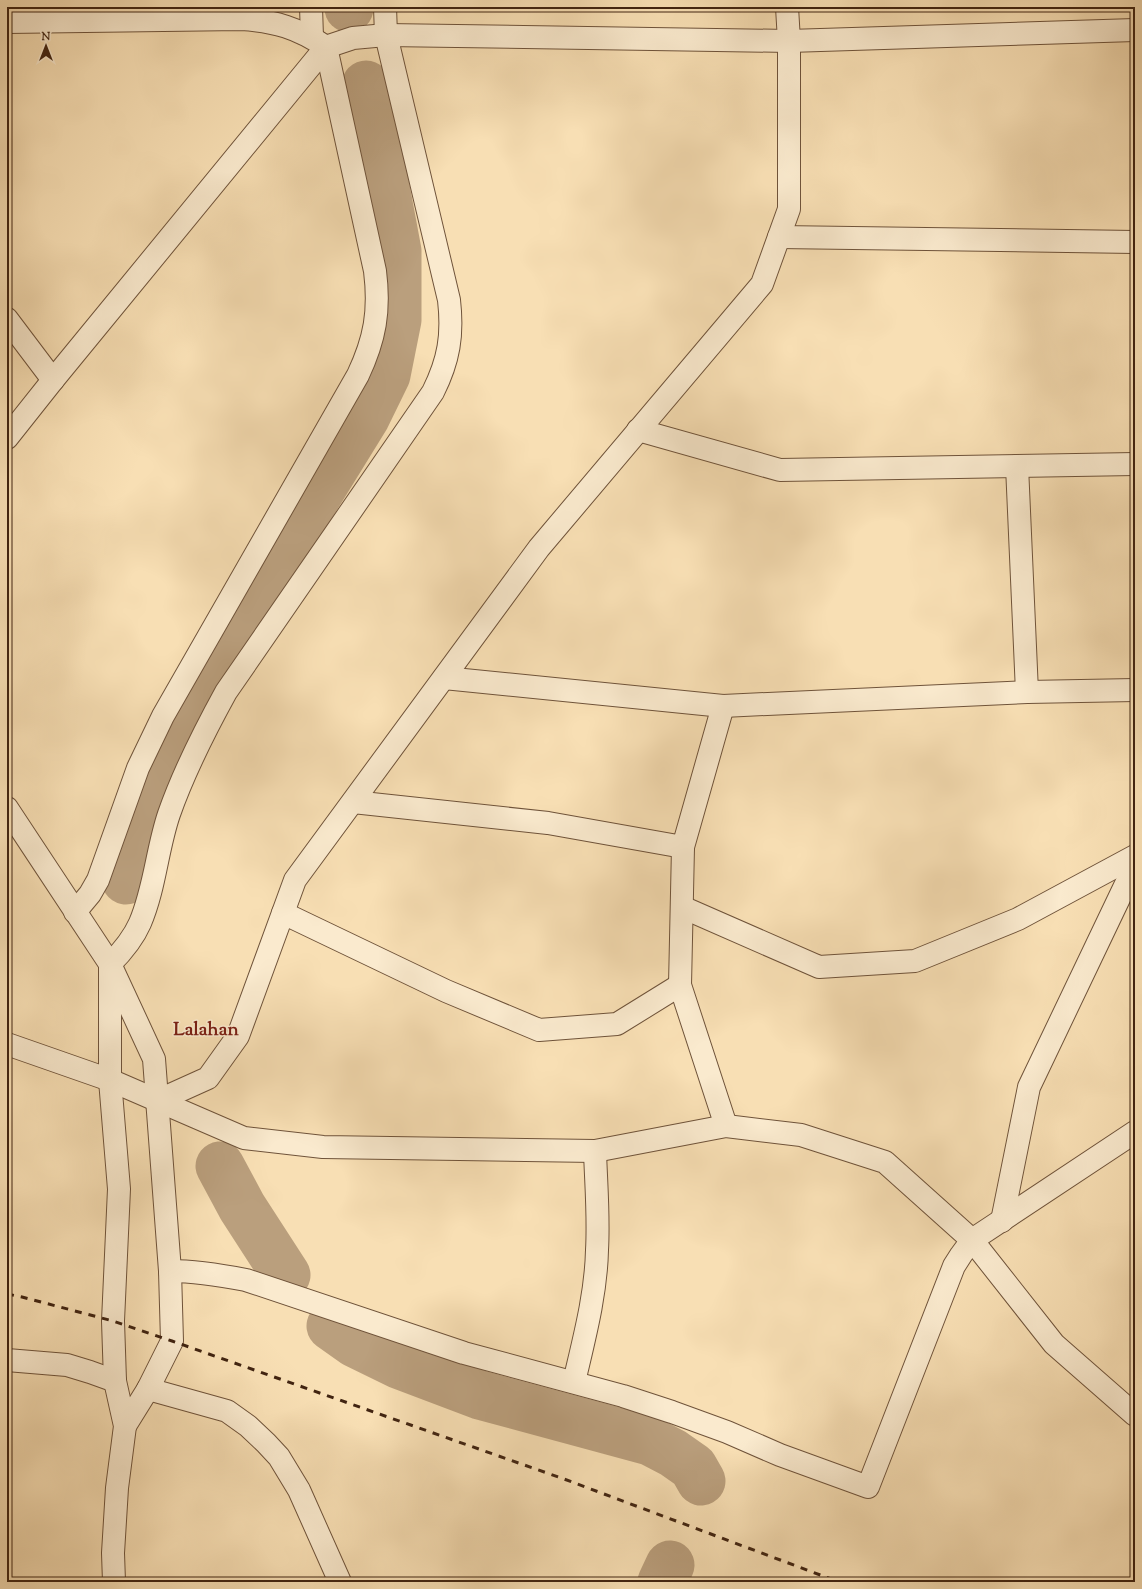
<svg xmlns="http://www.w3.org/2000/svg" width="1142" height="1589" font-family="'Sorts Mill Goudy',serif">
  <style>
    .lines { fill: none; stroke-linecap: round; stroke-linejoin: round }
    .river { stroke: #ba9f7d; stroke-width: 49 }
    .building { fill: #a08566; stroke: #412411 }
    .minor-casing { stroke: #6f533a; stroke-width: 24 }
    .minor { stroke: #faeace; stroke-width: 22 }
    .rail { stroke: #412411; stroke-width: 3; stroke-dasharray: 7 7; stroke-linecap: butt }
    .labels { text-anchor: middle; stroke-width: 3; stroke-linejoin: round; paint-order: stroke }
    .quarter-label { font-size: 19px; font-weight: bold; fill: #7a1f14; stroke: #faeace }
  </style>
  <rect width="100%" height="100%" fill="#f8dfb4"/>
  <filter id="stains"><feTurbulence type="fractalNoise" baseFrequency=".005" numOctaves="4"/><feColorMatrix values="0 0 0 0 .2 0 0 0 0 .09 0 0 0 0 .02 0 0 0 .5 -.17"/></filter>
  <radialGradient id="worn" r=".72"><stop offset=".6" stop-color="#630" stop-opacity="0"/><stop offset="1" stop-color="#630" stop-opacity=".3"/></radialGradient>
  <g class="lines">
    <g class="river">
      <path d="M349 7V8"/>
      <path d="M126 880 136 831 154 779 188 713 294 533 365 418 386 375 397 320V251L366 85"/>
      <path d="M220 1166 242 1207 286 1275"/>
      <path d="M331 1326 355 1343 398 1364 480 1395 650 1441 673 1453 693 1467 701 1481"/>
      <path d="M662 1582 670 1565"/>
    </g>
  </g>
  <path class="building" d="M7 1178 10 1188 7 1189Z"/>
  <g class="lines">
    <defs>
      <g id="minor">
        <path d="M311 7 312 37"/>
        <path d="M7 22 241 19C275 21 298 28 326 47L375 271C380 311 375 339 358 375L163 716 138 768 98 880 90 894 75 912"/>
        <path d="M779 237 1135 242"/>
        <path d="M7 319 53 380"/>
        <path d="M638 430 780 470 1135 464"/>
        <path d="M7 438 53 380 326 47 353 38 386 35 789 41 1135 30"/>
        <path d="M1017 466 1027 692"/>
        <path d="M444 678 723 706 1027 692 1135 690"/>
        <path d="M723 706 683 847 680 985 726 1126"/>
        <path d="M353 802 548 823 683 847"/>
        <path d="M7 808 110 964 154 1059 170 1271 172 1341 148 1389 125 1426"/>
        <path d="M682 907 819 967 915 961 1018 919 1135 856"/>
        <path d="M283 913 446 991 539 1030 617 1024 680 985"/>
        <path d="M7 1044 110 1080 244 1138 323 1147 595 1151 726 1126 801 1135 885 1162 972 1240 1054 1344 1135 1415"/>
        <path d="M157 1101 208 1078 238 1036 295 880 539 548 762 284 789 209V41L787 7"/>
        <path d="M1002 1221 1029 1087 1135 865"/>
        <path d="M170 1271C196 1271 220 1275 246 1280L464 1353 623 1396 672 1412 727 1432 780 1455 868 1487 954 1266 961 1255 972 1240 1135 1132"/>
        <path d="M7 1360 67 1365 90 1372 115 1381"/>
        <path d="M574 1382C584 1339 596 1295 597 1250 599 1217 596 1184 595 1151"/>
        <path d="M148 1389 227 1411 248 1426 266 1443 279 1457 299 1490 340 1582"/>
        <path d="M114 1582 113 1553 117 1488 125 1426 115 1381 113 1321 119 1189 110 1080V964C122 952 133 939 140 923 155 888 157 849 169 814 184 771 204 732 226 692L433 392C449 360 453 335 449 300L386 35 385 7"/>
      </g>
    </defs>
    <use href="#minor" class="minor-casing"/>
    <use href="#minor" class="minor"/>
    <path class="rail" d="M7 1294 22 1297 113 1321 172 1341 564 1479 839 1582"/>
  </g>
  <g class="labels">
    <g class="quarter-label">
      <text x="206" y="1035">Lalahan</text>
    </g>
  </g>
  <rect width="1142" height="1589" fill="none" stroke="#f8dfb4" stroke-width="24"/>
  <rect x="8" y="8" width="1126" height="1573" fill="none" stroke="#412411" stroke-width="2"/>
  <rect x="12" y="12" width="1118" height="1565" fill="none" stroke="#412411"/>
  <g transform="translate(46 46)" stroke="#faeace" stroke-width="3" paint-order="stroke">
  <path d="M0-3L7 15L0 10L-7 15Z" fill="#412411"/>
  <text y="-6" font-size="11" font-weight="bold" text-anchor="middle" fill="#412411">N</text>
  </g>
  <rect width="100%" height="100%" filter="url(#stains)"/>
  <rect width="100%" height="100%" fill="url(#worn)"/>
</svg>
